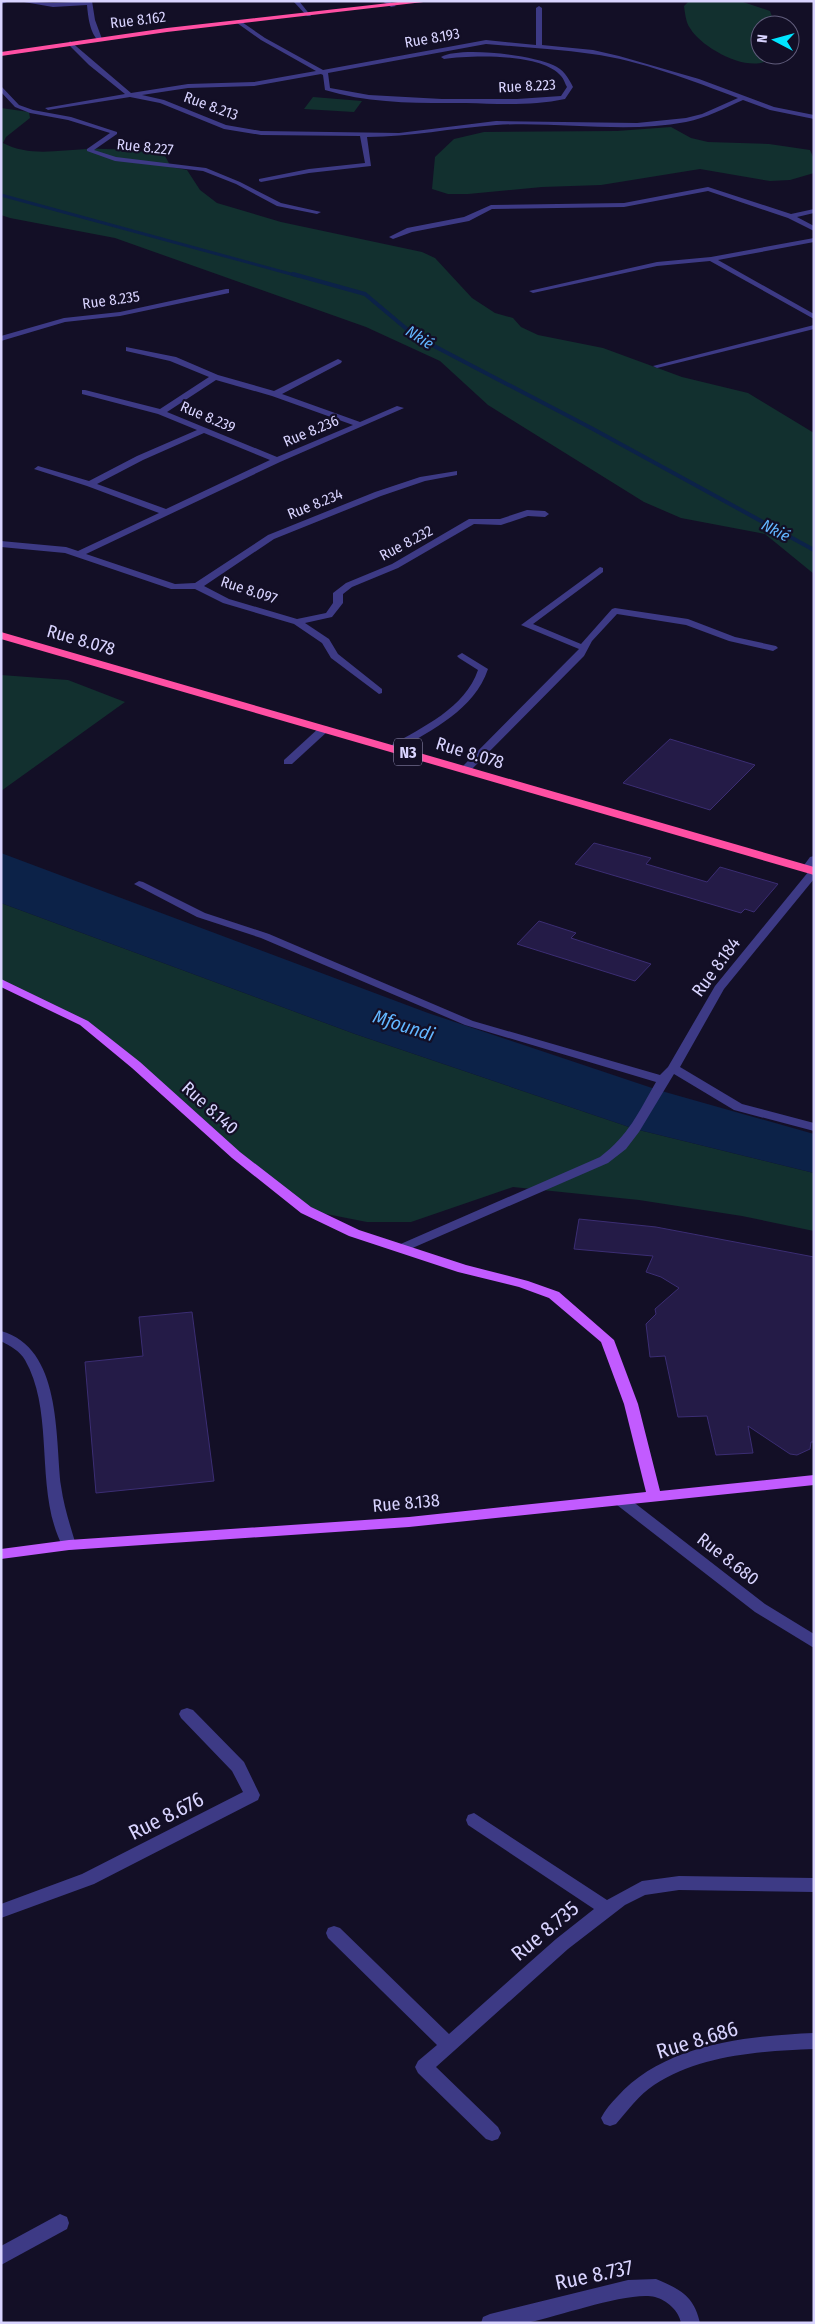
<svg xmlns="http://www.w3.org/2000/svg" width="815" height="2324" font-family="'Fira Sans Condensed',sans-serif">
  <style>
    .green { fill: #12302f }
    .water { fill: #0c2248 }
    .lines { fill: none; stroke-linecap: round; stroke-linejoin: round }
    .stream-far1 { stroke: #0c2248; stroke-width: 3 }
    .stream { stroke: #0c2248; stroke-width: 4 }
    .building { fill: #241b47; stroke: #3b2d73 }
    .minor { fill: #3d3a85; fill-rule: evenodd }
    .major { fill: #c25bff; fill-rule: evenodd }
    .highway { fill: #ff4fa3; fill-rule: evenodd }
    .labels { text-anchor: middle; stroke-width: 4.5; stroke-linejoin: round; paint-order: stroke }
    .far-street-label { font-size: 15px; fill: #d9d4ff; stroke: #130f26 }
    .far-water-label { font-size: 16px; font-style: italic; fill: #62b6ff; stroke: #130f26 }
    .shield { fill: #130f26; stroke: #9e99be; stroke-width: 1 }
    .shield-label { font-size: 16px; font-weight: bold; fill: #d9d4ff }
    .street-label { font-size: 18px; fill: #d9d4ff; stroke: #130f26 }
    .water-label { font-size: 19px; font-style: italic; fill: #62b6ff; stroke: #130f26 }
    .near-street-label { font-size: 21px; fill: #d9d4ff; stroke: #130f26 }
  </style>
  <rect width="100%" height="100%" fill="#130f26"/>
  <g class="green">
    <path d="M689 1H740L770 11 775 25H760V55H773C770 57 767 60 764 62 742 70 700 46 690 28 686 23 685 13 684 6Z"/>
    <path d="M313 97 362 101 354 112 304 109Z"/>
    <path d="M1 108 29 112 30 118 6 137 3 143C29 157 59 150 87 149 113 148 138 151 164 154L171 167 187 170 200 190 217 203 281 222 422 252 435 258 472 298 495 313 513 318 521 327 538 335 603 348 682 377 748 393 814 433V574L765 534 681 518 644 502 488 405 440 361 366 327 115 238 10 218 1 215Z"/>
    <path d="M671 127 691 138 708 142 769 144 810 150 814 159V173L790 180 770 181 700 169 601 185 542 187 468 194H448L432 189 435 157 454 139 484 132 617 131Z"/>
    <path d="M1 675 68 680 125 702 1 791Z"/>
    <path d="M1 903 355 1034 635 1129 814 1173V1231L742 1216 639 1200 513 1187 411 1222H367L306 1210 84 1023 1 982Z"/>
  </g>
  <path class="water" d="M1 853 428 1013 658 1090 814 1134V1173L635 1129 355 1034 1 903Z"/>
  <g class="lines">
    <path class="stream-far1" d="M1 195 298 276"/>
    <path class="stream" d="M293 274 365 294 415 336 593 429 814 550"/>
  </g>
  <g class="building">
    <path d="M670 739 755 765 710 810 623 783Z"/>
    <path d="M594 843 651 858 646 864 707 882 720 867 778 884 754 912 745 909 741 913 575 864Z"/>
    <path d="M539 921 576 933 571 938 651 964 635 981 517 944Z"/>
    <path d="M579 1219 656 1227 814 1257V1442H811L810 1449 797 1455 790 1454 748 1426 753 1453 716 1455 707 1416 678 1417 665 1356 650 1357 646 1324 656 1314 655 1309 679 1288 661 1277 646 1272 653 1256 574 1249Z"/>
    <path d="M192 1312 214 1481 96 1493 85 1362 143 1356 139 1317Z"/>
  </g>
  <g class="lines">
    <g class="minor">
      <path d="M1 1H10L1 4Z"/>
      <path d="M18 1 53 3 92 1 95 20 102 39 99 41C90 34 88 16 87 5L53 7Z"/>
      <path d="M293 1H299L311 16H307Z"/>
      <path d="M382 1H389L396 6 391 7Z"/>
      <path d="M539 6 542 8V45L593 50 619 56 699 79 774 107 814 115V119L770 110 743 100C725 108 706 118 686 122 624 134 559 121 496 125 452 128 410 137 367 137L371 166 309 173 261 182 259 181V179L309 169 365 163 360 136 261 135 224 129 160 103 130 97 48 110 45 108 125 94 89 65 68 44 70 41 131 93 188 84 254 82 316 71 261 40 237 23 239 20 265 38 323 70 486 40 536 45V8ZM486 44C521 47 557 49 592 54 639 60 693 81 738 98L702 114 686 118 637 123 496 121 399 133 261 131 226 125 164 100 142 95 188 88 254 86 321 74 323 75 325 90C370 104 419 103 466 103 498 104 533 106 565 99L573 87C568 77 563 69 553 65 532 55 460 46 441 57L444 59C472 55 542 53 561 76 564 79 565 84 567 87L561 96 517 99H442L369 95 330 88 328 73Z"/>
      <path d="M1 86 19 105 33 110 71 117 117 132V134L94 150 116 157 206 168 240 182 281 203 321 212 317 214 277 206 236 184 203 171 115 161 87 151V149L110 133 68 120 30 113 15 107 1 92Z"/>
      <path d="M708 187 791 214 814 209V213L797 217 814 226V231L788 218 708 191 624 207 492 209 469 221 412 232 393 239 389 237 407 228 464 217 491 205 624 203Z"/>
      <path d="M814 238V242L718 260 814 314V319L710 261 657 266 533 293 529 291 657 262 711 257Z"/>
      <path d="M226 289H229V293L120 316 65 322 1 341V336L64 318 120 312Z"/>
      <path d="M814 325V329L657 368 653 366Z"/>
      <path d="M126 347 176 357 218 375 274 391 338 359 342 361 341 363 282 394 360 422 397 406 404 408 280 462 86 554 175 584 195 583 268 535 375 492 420 477 457 471V475L425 481 381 496 274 539 204 586 229 599 297 619 326 613 333 603V593L346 583 392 564 469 519H500L527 510 545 511 549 514 545 517 528 516 501 525 474 524 398 568 352 587 343 594V603L332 617 305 623 329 639 338 654 382 689V693L379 694 331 658 322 643 294 624 223 603 195 589H171L65 553 1 547V541L66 547 78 551 159 513 87 486 34 469 38 466 89 481 137 456 197 430 158 414 82 394V390H85L160 409 209 377 170 361 126 351ZM216 380 272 396 353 425 277 457 167 412ZM204 433 270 460 166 509 97 484 143 460Z"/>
      <path d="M600 567 603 568V572L533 624 581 644 612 609 615 608 688 619 735 637 776 646 778 648 773 651 729 641 686 625 617 614 592 641 584 656 470 771H462V767L579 649 521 625Z"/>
      <path d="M462 653 488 669C474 710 433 729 398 750H390V746C423 727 465 708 478 670L459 658 457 656Z"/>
      <path d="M324 726 328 727V731L292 764H284V760L320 727Z"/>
      <path d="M814 856V867L812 869H814V879L724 989 680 1067 742 1104 814 1123V1131L734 1110 674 1074 639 1132 626 1149 608 1163 401 1253 395 1249 396 1246 600 1157C629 1135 638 1113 656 1082L465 1025 261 938 197 917 134 884 139 881 143 882 205 913 269 934 473 1021 660 1075 668 1067 715 986 809 871 803 870 802 868 810 857Z"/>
      <path d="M1 1331C62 1348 55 1436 61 1486 64 1507 70 1525 76 1545L74 1549 69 1550 64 1549C33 1493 56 1414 25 1360 20 1351 10 1346 1 1341Z"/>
      <path d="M622 1496 627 1497 765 1604 814 1634V1648L755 1612 617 1505 615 1501 617 1497Z"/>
      <path d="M187 1708 193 1710 244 1762 260 1795 258 1800 94 1884 1 1918V1904L82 1874 243 1792 232 1771 181 1718 179 1714 181 1710Z"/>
      <path d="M474 1813 607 1900 642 1881 679 1876 814 1878V1892L679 1890 645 1895 625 1905 568 1949 436 2067 498 2127 501 2133 498 2139 492 2141 486 2139 418 2073 415 2067 418 2061 437 2045 328 1938 326 1933 328 1928 334 1926 340 1928 449 2034 556 1939 594 1909 468 1825 466 1820 468 1815Z"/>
      <path d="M814 2033V2049C761 2051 700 2055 654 2085 639 2095 628 2110 616 2124L610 2126 604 2124 601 2118C605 2110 611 2103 617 2097 664 2044 747 2036 814 2033Z"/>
      <path d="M60 2214 67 2217 69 2223 67 2229 1 2265V2246Z"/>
      <path d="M656 2279C680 2289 694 2296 700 2323H681C679 2311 667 2300 655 2297 629 2291 560 2316 531 2322 515 2324 496 2323 481 2323L483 2317 490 2314 628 2280Z"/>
    </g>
    <path class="major" d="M1 979 88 1021 140 1062 240 1152 311 1207 359 1230 466 1265 528 1281 559 1292 614 1340 638 1404 660 1491 814 1475V1485L409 1527 69 1550 1 1559V1549L69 1540 409 1517 646 1492 624 1404 601 1342 549 1298 519 1287 458 1272 349 1236 301 1213 232 1158 132 1068 80 1025 1 987Z"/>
    <g class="highway">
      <path d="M407 1H432L167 32 1 56V52L167 28Z"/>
      <path d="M1 632 814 867V875L1 639Z"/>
    </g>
  </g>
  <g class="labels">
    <g class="far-street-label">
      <text transform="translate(138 20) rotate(-7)" y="5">Rue 8.162</text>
      <text transform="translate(432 38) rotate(-10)" y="5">Rue 8.193</text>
      <text transform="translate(527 86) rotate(-3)" y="5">Rue 8.223</text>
      <text transform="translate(211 106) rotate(20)" y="5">Rue 8.213</text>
      <text transform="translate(145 147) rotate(6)" y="5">Rue 8.227</text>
      <text transform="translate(111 300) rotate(-8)" y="5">Rue 8.235</text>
      <text transform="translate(208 417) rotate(23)" y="5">Rue 8.239</text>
      <text transform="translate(311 431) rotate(-23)" y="5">Rue 8.236</text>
      <text transform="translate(315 504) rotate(-22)" y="5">Rue 8.234</text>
      <text transform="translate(406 543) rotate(-28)" y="5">Rue 8.232</text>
      <text transform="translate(249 590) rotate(18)" y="5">Rue 8.097</text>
    </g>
    <g class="far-water-label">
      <text transform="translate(420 337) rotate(33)" y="6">Nkié</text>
      <text transform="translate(776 530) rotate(28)" y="6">Nkié</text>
    </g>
    <rect class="shield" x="394" y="738.5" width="28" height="27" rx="4"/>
    <g class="shield-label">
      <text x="408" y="758">N3</text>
    </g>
    <g class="street-label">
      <text transform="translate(81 640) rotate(16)" y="6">Rue 8.078</text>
      <text transform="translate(470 753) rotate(17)" y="6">Rue 8.078</text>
      <text transform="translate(716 967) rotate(-54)" y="6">Rue 8.184</text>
      <text transform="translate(210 1108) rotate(42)" y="6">Rue 8.140</text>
      <text transform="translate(406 1503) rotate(-5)" y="6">Rue 8.138</text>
      <text transform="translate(728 1559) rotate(38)" y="6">Rue 8.680</text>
    </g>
    <g class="water-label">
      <text transform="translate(404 1025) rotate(18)" y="7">Mfoundi</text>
    </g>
    <g class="near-street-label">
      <text transform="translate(166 1816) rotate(-27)" y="7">Rue 8.676</text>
      <text transform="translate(545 1931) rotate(-40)" y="7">Rue 8.735</text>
      <text transform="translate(697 2040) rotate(-17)" y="7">Rue 8.686</text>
      <text transform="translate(594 2275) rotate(-12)" y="7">Rue 8.737</text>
    </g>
  </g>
  <rect width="815" height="2324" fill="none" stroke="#d9d4ff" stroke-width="5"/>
  <g transform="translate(775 40) rotate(276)"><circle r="24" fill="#130f26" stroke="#625e7d"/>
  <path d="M0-4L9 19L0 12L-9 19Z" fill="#00e5ff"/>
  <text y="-8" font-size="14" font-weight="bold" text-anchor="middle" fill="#d9d4ff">N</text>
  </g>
</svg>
